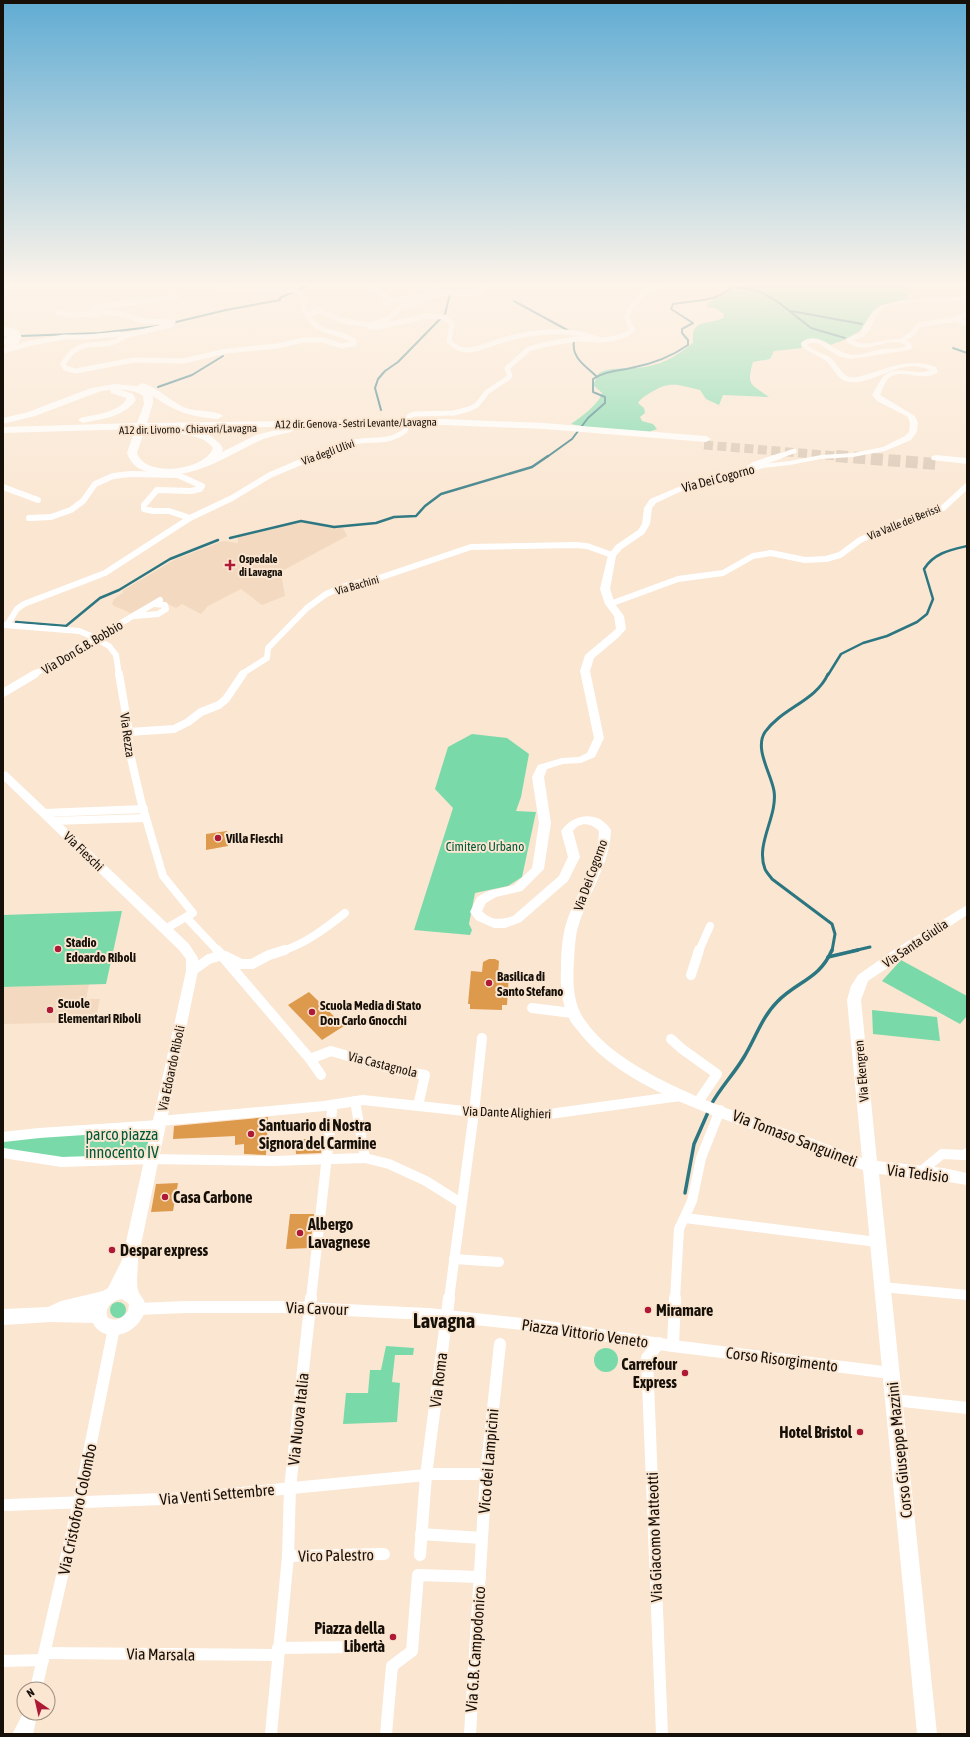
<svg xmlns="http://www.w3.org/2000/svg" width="970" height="1737" font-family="'Asap Condensed',sans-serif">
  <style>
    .built { fill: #f3d9bf }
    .green { fill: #7ad9a9 }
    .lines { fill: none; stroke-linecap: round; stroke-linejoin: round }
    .stream-far3 { stroke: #2c7681; stroke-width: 2 }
    .stream-far2 { stroke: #2c7681; stroke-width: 2.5 }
    .stream-far1 { stroke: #2c7681; stroke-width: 3 }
    .stream { stroke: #2c7681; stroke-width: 3.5 }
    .building { fill: #dd994c }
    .highway-tunnel-far1 { stroke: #d8c6b3; stroke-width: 9; stroke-dasharray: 9 4.5; stroke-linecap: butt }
    .highway-tunnel { stroke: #d8c6b3; stroke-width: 12; stroke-dasharray: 12 5.5; stroke-linecap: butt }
    .street-far4 { stroke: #fff; stroke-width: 5 }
    .street-far3 { stroke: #fff; stroke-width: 6 }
    .street-far2 { stroke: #fff; stroke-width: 8 }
    .street-far1 { stroke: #fff; stroke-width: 10 }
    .street { stroke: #fff; stroke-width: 12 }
    .secondary { fill: #fff; fill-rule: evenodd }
    .highway { fill: #fff; fill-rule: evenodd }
    .poi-dot { fill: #ae1a36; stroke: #fae6d1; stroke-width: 1.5 }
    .labels { text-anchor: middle; stroke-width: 4; stroke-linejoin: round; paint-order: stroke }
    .far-street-label { font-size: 11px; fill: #171009; stroke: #fae6d1 }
    .far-poi-label { font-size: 11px; font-weight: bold; fill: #171009; stroke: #fae6d1; text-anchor: start }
    .street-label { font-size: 13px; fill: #171009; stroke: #fae6d1 }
    .poi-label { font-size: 13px; font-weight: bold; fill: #171009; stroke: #fae6d1; text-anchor: start }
    .park-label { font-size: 13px; fill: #005939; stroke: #fae6d1 }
    .near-poi-label { font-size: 16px; font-weight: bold; fill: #171009; stroke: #fae6d1; text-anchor: start }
    .near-park-label { font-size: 16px; fill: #005939; stroke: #fae6d1 }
    .near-street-label { font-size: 16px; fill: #171009; stroke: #fae6d1 }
    .near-district-label { font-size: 20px; font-weight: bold; fill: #171009; stroke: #fae6d1 }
  </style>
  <rect width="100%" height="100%" fill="#fae6d1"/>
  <g class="built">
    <path d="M303 522 315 524 329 528H343L347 536 282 571 281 573 285 596 262 605 241 589 208 606 201 614 182 604 176 608 158 599 131 613 114 606 112 604 114 599 124 592 122 591 176 559 223 541 238 543V537Z"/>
    <path d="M89 984 86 999H100L95 1022 3 1024V987Z"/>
  </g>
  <g class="green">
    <path d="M751 283H903L912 292 905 297 908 299 881 305 869 317 860 331 844 340 830 345C821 338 811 337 801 343L802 348 774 351 770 359 753 362C746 386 751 384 769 397L723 395 719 405 706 399 700 390C678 385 670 380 650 393 645 396 641 398 638 403L644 408 645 413 640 417 642 421 653 424 657 429 649 432 586 427 571 424C580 418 599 404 602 393L593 385 599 373C612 367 622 369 636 368 660 366 674 358 693 343 691 318 705 326 723 318L724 314 715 308 707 307 708 303 737 287Z"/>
    <path d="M472 734 507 738 529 754 521 797 516 811 536 812 522 877 508 886 475 893 469 924 472 930 470 935 414 930 453 808 435 789 448 747Z"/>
    <path d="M122 911 106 984 3 987V915Z"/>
    <path d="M901 960 967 996V1016L960 1024 882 981Z"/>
    <path d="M872 1010 937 1017 940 1041 873 1034Z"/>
    <path d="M156 1127 150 1155 63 1160 3 1151V1139Z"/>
    <circle cx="118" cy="1310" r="8"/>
    <path d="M386 1346 414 1348 413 1355H395L392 1382 400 1383 397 1422 343 1424 346 1393H368L370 1370H381Z"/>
    <circle cx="606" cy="1360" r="12"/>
  </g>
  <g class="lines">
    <g class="stream-far3">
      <path d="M734 286 761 292 778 302 811 328 845 338"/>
      <path d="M514 301 569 331"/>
      <path d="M791 311 862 324"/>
      <path d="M445 314 450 294"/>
      <path d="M172 323 226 310 280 300V298L312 283"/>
      <path d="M21 336 100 333 159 326"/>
      <path d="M574 341C571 358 586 366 596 376"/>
      <path d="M953 348 967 353"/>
      <path d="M158 387 192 375 223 356"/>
      <path d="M381 410 375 388 378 379 385 371 398 362 442 317"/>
      <path d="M547 457 572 439 588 418 605 403V397L593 392V379C605 371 618 371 631 368 652 364 671 357 688 345V340L682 333V329L693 323 671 309 673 304C695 300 720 303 735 283"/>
    </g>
    <g class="stream-far2">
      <path d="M230 538 301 521 334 527 376 523 394 517 416 516 425 506 441 494 532 467 548 456"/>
      <path d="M16 622 66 626 100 598 119 590 170 559 218 540"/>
      <path d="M828 675 841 654 863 643 887 636 917 622 927 614 933 599 924 569C934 553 950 550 967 546"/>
    </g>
    <g class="stream-far1">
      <path d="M828 674C816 701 782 708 765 732 754 749 771 773 774 791 778 816 755 844 765 869 766 872 770 876 772 879L832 924 835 934 832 951"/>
      <path d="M853 951 870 947"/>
    </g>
    <g class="stream">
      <path d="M828 957 858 950"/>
      <path d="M711 1105C720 1088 734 1074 744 1057 755 1039 762 1017 777 1002 797 981 819 980 832 950"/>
      <path d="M685 1193 694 1144 709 1110"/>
    </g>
  </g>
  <g class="building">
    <path d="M227 831 228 846 206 850V834Z"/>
    <path d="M489 959H495L499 961 498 974H509L507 1005H502V1010L470 1009V1004H468L471 971 482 972 483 962Z"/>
    <path d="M309 992 344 1026 322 1040 288 1005Z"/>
    <path d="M268 1117 266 1155 244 1154V1144L235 1145V1136L173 1139 174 1126Z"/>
    <path d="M295 1139H323L321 1153 296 1154Z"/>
    <path d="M178 1183 173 1211 151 1212 156 1184Z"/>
    <path d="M290 1214H314L310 1248 286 1249Z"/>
  </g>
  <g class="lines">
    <path class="highway-tunnel-far1" d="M704 445 849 457"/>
    <path class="highway-tunnel" d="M836 456 937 464"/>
    <g class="street-far4">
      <path d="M218 283 224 289 231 290H297L305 299 303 309 308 315"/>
      <path d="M373 286 386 297V303L388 304"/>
      <path d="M387 301 423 296 441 284 433 285"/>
      <path d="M58 312 73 315 97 314"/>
      <path d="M952 319 967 323"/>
      <path d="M3 329 16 332 19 337 16 342 8 345"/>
      <path d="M124 336C105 354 82 331 63 364L65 368 75 371 134 360 183 361 227 351 277 346 304 340H323L342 346 354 344V341C337 329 320 336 308 316L309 314 319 310 343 321 369 325 387 320 401 307 425 300 441 293H479L484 283"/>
      <path d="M600 340C612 339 624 338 633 329L629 324 627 316 630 309 645 291 663 283"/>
      <path d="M902 341 913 333 919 325 951 320 967 314"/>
      <path d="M3 351 31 343 64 337H87L119 334 124 336 171 325 173 322 145 321 120 314 91 310 98 307 176 297"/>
      <path d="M313 457C326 452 340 445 354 442 374 438 387 444 405 431L409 416 414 414 454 413 469 409 477 405 487 392 508 378 510 376 507 368 529 349 542 345 576 339 600 340C572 327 532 331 503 340 491 343 480 350 468 350 460 350 454 347 449 341L452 324 444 317 426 316 378 327H370L369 325"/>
      <path d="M777 457 794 451"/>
    </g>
    <g class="street-far3">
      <path d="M744 472 754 465 780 456"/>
      <path d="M3 487 38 500"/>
      <path d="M29 518 51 517 71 510 83 501 95 484 113 476 130 474 178 475 202 486 200 489 191 491 157 490 144 505V509L153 511H169L190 518"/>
      <path d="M610 604 678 579 723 573 753 556 771 553 805 560 826 559 840 555 860 540 898 523 924 516 943 508 967 486"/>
      <path d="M135 616 158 614 166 609 165 605 154 604"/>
      <path d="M4 625 79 631 91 636 109 646 116 655 119 675"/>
      <path d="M7 625 17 609 24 604 105 573 190 518 232 498 270 475 315 456"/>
      <path d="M33 675 160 600"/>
      <path d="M243 675 245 672 267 658 268 648 307 608 326 594 345 586 376 579 471 547 575 545 587 546 612 555"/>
    </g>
    <g class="street-far2">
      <path d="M119 674 129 732 128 745 141 801 163 876 193 913 165 929"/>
      <path d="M3 693 35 674"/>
      <path d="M129 732 174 729 188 722 201 712 219 705 226 699 243 674"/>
      <path d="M44 813 144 809"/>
      <path d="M52 821 146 818"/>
      <path d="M186 917 218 951"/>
      <path d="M282 951C305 944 326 928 345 913"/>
      <path d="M699 951 710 926"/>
    </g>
    <g class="street-far1">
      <path d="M217 950 310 1059 321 1075"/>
      <path d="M225 956 241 964H252L269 955 285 950"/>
      <path d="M192 971 209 959 222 955"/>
      <path d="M691 975 699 950"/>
      <path d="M532 1008 572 1013"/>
      <path d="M671 1039 682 1049 717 1074 698 1102"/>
      <path d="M310 1059 331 1051 396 1070 425 1075 418 1106"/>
      <path d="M355 1101 365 1158"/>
      <path d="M160 1121 324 1106 363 1100 474 1112 542 1115 680 1096"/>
      <path d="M3 1137 39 1133 159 1125"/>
      <path d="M3 1153 62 1162 151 1159 273 1161 365 1158 389 1164 426 1181 461 1203"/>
      <path d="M919 1173 942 1154 964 1155 967 1153"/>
      <path d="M685 1218 877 1242"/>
      <path d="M454 1259 499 1262"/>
      <path d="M882 1287 967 1295"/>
      <path d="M311 1299 332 1111 331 1105"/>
      <path d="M449 1299 474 1112 482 1038"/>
      <path d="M675 1299 679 1229 692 1201 701 1158 720 1110"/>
    </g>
    <g class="street">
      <path d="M138 1309 186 1307H283L428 1314 541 1326 673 1346 891 1373"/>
      <path d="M659 1343 647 1358 662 1734"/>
      <path d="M673 1346 675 1298"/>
      <path d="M894 1400 967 1408"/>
      <path d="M426 1474H486"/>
      <path d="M7 1505 189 1498 426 1475"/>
      <path d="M421 1534 482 1538"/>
      <path d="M420 1555 426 1475 449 1298"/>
      <path d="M288 1556 384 1554"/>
      <path d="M278 1648 357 1647"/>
      <path d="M45 1653 277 1655"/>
      <path d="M3 1661 43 1660"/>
      <path d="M36 1689 79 1502 114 1328"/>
      <path d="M19 1734 30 1713"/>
      <path d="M27 1734 30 1719"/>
      <path d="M271 1734 288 1556 290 1488 311 1298"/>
      <path d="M386 1734 392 1666 412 1651 418 1575 480 1577"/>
      <path d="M470 1734 486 1474 500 1344"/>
    </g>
    <g class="secondary">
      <path d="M967 295V299C941 306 908 297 884 308 873 314 874 329 864 336 861 338 856 339 853 340 871 351 890 332 910 342L913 348 909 350 851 359 838 356 818 343H811L807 344C812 351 824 353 831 358 837 363 840 372 847 376 861 384 902 352 936 367L938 372C924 384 899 365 887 380 884 385 882 390 880 395L915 416 918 423 917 432 911 440 885 451 853 457 821 459 790 465 763 468 744 474 697 484 656 503 652 508 650 524 644 534 622 549 616 556 610 589 615 604 624 616 626 629 619 637 594 658 590 671 604 738 595 757 581 763 563 764 547 769 544 777 551 823 544 869 522 891 496 897 486 903 482 911C491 921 502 920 513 916L559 876 568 857 561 831C573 813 599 810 611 830 610 864 589 892 579 924 575 935 575 948 574 960 573 979 572 1002 584 1019 622 1076 731 1110 794 1132 817 1140 839 1150 862 1158L847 1000 851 986 858 975 892 951 967 905V915L868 981 861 1000 877 1161 943 1168 967 1173V1185L943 1181 879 1174 937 1734H917L863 1170C836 1162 810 1151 784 1141 719 1117 627 1090 582 1036 579 1031 574 1027 571 1022 562 1006 560 987 561 969 561 954 562 938 566 924 576 892 598 865 599 831 591 823 580 821 573 831L580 857 568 881 521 922 505 928H494L476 920 470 912 477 897 488 891 514 885 532 868 539 823 532 777 538 765 562 758 579 757 587 753 594 738 580 671 585 655 616 629 614 616 605 604 600 589 608 555 616 545 638 530 642 524 644 508 650 499 695 480 742 470 762 464 790 461 821 455 853 453 883 447 905 436 909 432 910 423 908 417 877 401 872 395C887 368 888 369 918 372 922 372 927 372 930 370 898 355 872 389 845 381 837 378 834 369 828 363 821 356 810 353 802 347L801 343C817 329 832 350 848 354 859 357 870 351 881 349 889 348 897 349 905 347V344C885 336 863 358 846 341L848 338 860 333 873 311 880 306 903 300 947 299Z"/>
      <path d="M3 771 7 772 189 944 198 958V971L138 1259C138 1269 136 1281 138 1290 139 1295 144 1298 145 1304 147 1320 129 1336 113 1335 105 1335 96 1331 93 1323L51 1322 3 1325V1309L48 1307 61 1301 103 1291 108 1288 122 1260 186 971V959L179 950 3 780ZM122 1299 129 1304 128 1311C122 1318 117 1322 108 1318 103 1308 113 1300 122 1299Z"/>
    </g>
    <g class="highway">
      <path d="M3 328 12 331 17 336 14 341 3 346V340L8 337 3 334Z"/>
      <path d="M142 383C160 388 172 404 189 409 198 411 218 411 223 416L218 419C191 417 175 412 153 396V403L147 423 443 419 544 423 706 436 711 439 706 442 544 429 443 425 179 428 145 429 137 453C145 478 205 471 213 448 204 436 191 436 178 433L176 431 178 429C194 425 214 435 223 448L222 452 256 435 288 427 293 430 291 432C280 435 269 436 259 441 224 457 193 481 152 473 139 470 131 465 127 453L135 429 3 433V427L137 423 144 404 143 396C136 391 128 390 119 389L133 394 136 400C124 417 102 419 83 423L78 420 80 418C95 414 115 414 126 400V398L111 393 110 390 101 391 35 416 3 424V418L28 412 91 388 115 384 137 386Z"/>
      <path d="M936 455 967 458V464L932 460 931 458 932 456Z"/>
    </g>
  </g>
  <linearGradient id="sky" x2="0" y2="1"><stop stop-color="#60acd3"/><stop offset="0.54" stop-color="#fdf4ea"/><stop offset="1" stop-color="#fdf4ea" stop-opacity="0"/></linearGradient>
  <rect width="970" height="526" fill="url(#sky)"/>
  <g class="poi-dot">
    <path d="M228 559h4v4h4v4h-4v4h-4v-4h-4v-4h4z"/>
    <circle cx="218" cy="838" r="4"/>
    <circle cx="58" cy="949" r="4"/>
    <circle cx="489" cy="983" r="4"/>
    <circle cx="50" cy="1010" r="4"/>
    <circle cx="312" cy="1012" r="4"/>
    <circle cx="251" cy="1134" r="4"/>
    <circle cx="165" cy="1197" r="4"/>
    <circle cx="300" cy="1233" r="4"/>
    <circle cx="112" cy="1250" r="4"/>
    <circle cx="648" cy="1310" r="4"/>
    <circle cx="685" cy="1373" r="4"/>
    <circle cx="860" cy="1432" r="4"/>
    <circle cx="393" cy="1637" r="4"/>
  </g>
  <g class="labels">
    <g class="far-street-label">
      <text transform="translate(356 423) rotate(-1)" y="4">A12 dir. Genova - Sestri Levante/Lavagna</text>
      <text transform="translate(188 429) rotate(-1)" y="4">A12 dir. Livorno - Chiavari/Lavagna</text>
      <text transform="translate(328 452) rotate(-20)" y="4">Via degli Ulivi</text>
      <text transform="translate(904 522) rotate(-22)" y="4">Via Valle dei Berissi</text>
      <text transform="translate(357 585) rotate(-16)" y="4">Via Bachini</text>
    </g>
    <g class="far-poi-label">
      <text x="239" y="563">Ospedale<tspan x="239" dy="13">di Lavagna</tspan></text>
    </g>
    <g class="street-label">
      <text transform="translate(718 478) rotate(-15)" y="5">Via Dei Cogorno</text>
      <text transform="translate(82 647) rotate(-31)" y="5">Via Don G.B. Bobbio</text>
      <text transform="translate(128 735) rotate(82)" y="5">Via Rezza</text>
      <text transform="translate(84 851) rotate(44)" y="5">Via Fieschi</text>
      <text transform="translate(590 875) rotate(-70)" y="5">Via Dei Cogorno</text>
      <text transform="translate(915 943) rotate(-34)" y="5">Via Santa Giulia</text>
      <text transform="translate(383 1064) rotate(14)" y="5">Via Castagnola</text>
      <text transform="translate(171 1068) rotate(-78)" y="5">Via Edoardo Riboli</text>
      <text transform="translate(861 1071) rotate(-95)" y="5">Via Ekengren</text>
      <text transform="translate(507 1112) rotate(2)" y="5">Via Dante Alighieri</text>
    </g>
    <g class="poi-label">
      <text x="226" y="843">Villa Fieschi</text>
      <text x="66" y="947">Stadio<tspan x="66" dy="15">Edoardo Riboli</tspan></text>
      <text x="497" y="981">Basilica di<tspan x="497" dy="15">Santo Stefano</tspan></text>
      <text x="58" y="1008">Scuole<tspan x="58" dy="15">Elementari Riboli</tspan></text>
      <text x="320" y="1010">Scuola Media di Stato<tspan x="320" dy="15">Don Carlo Gnocchi</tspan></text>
    </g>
    <g class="park-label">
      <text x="485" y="851">Cimitero Urbano</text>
    </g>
    <g class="near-poi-label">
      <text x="259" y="1131">Santuario di Nostra<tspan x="259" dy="18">Signora del Carmine</tspan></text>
      <text x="173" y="1203">Casa Carbone</text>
      <text x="308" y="1230">Albergo<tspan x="308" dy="18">Lavagnese</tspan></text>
      <text x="120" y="1256">Despar express</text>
      <text x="656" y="1316">Miramare</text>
      <text x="677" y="1370" text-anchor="end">Carrefour<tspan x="677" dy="18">Express</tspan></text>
      <text x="852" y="1438" text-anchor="end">Hotel Bristol</text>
      <text x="385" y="1634" text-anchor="end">Piazza della<tspan x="385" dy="18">Libertà</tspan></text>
    </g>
    <g class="near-park-label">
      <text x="122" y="1140">parco piazza<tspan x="122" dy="18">innocento IV</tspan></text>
    </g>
    <g class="near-street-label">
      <text transform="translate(795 1138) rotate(21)" y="6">Via Tomaso Sanguineti</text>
      <text transform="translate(918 1173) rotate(7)" y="6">Via Tedisio</text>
      <text transform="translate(317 1308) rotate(2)" y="6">Via Cavour</text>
      <text transform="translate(585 1333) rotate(8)" y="6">Piazza Vittorio Veneto</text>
      <text transform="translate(782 1359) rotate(7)" y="6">Corso Risorgimento</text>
      <text transform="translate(438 1380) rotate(-83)" y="6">Via Roma</text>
      <text transform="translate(298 1419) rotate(-84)" y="6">Via Nuova Italia</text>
      <text transform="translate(899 1450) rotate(-96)" y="6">Corso Giuseppe Mazzini</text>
      <text transform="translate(488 1461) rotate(-85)" y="6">Vico dei Lampicini</text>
      <text transform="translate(217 1494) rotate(-5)" y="6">Via Venti Settembre</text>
      <text transform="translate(77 1509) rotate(-78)" y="6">Via Cristoforo Colombo</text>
      <text transform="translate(654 1537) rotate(-92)" y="6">Via Giacomo Matteotti</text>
      <text transform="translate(336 1555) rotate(-1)" y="6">Vico Palestro</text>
      <text transform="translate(475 1649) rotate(-86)" y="6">Via G.B. Campodonico</text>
      <text transform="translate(161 1654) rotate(1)" y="6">Via Marsala</text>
    </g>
    <g class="near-district-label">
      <text x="444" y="1328">Lavagna</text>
    </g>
  </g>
  <rect width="970" height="1737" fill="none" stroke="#171009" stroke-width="8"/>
  <g transform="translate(36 1701) rotate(326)"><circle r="19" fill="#fae6d1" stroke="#9f9081"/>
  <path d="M0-3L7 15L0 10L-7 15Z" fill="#ae1a36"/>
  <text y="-6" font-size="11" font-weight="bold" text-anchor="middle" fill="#171009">N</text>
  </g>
</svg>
